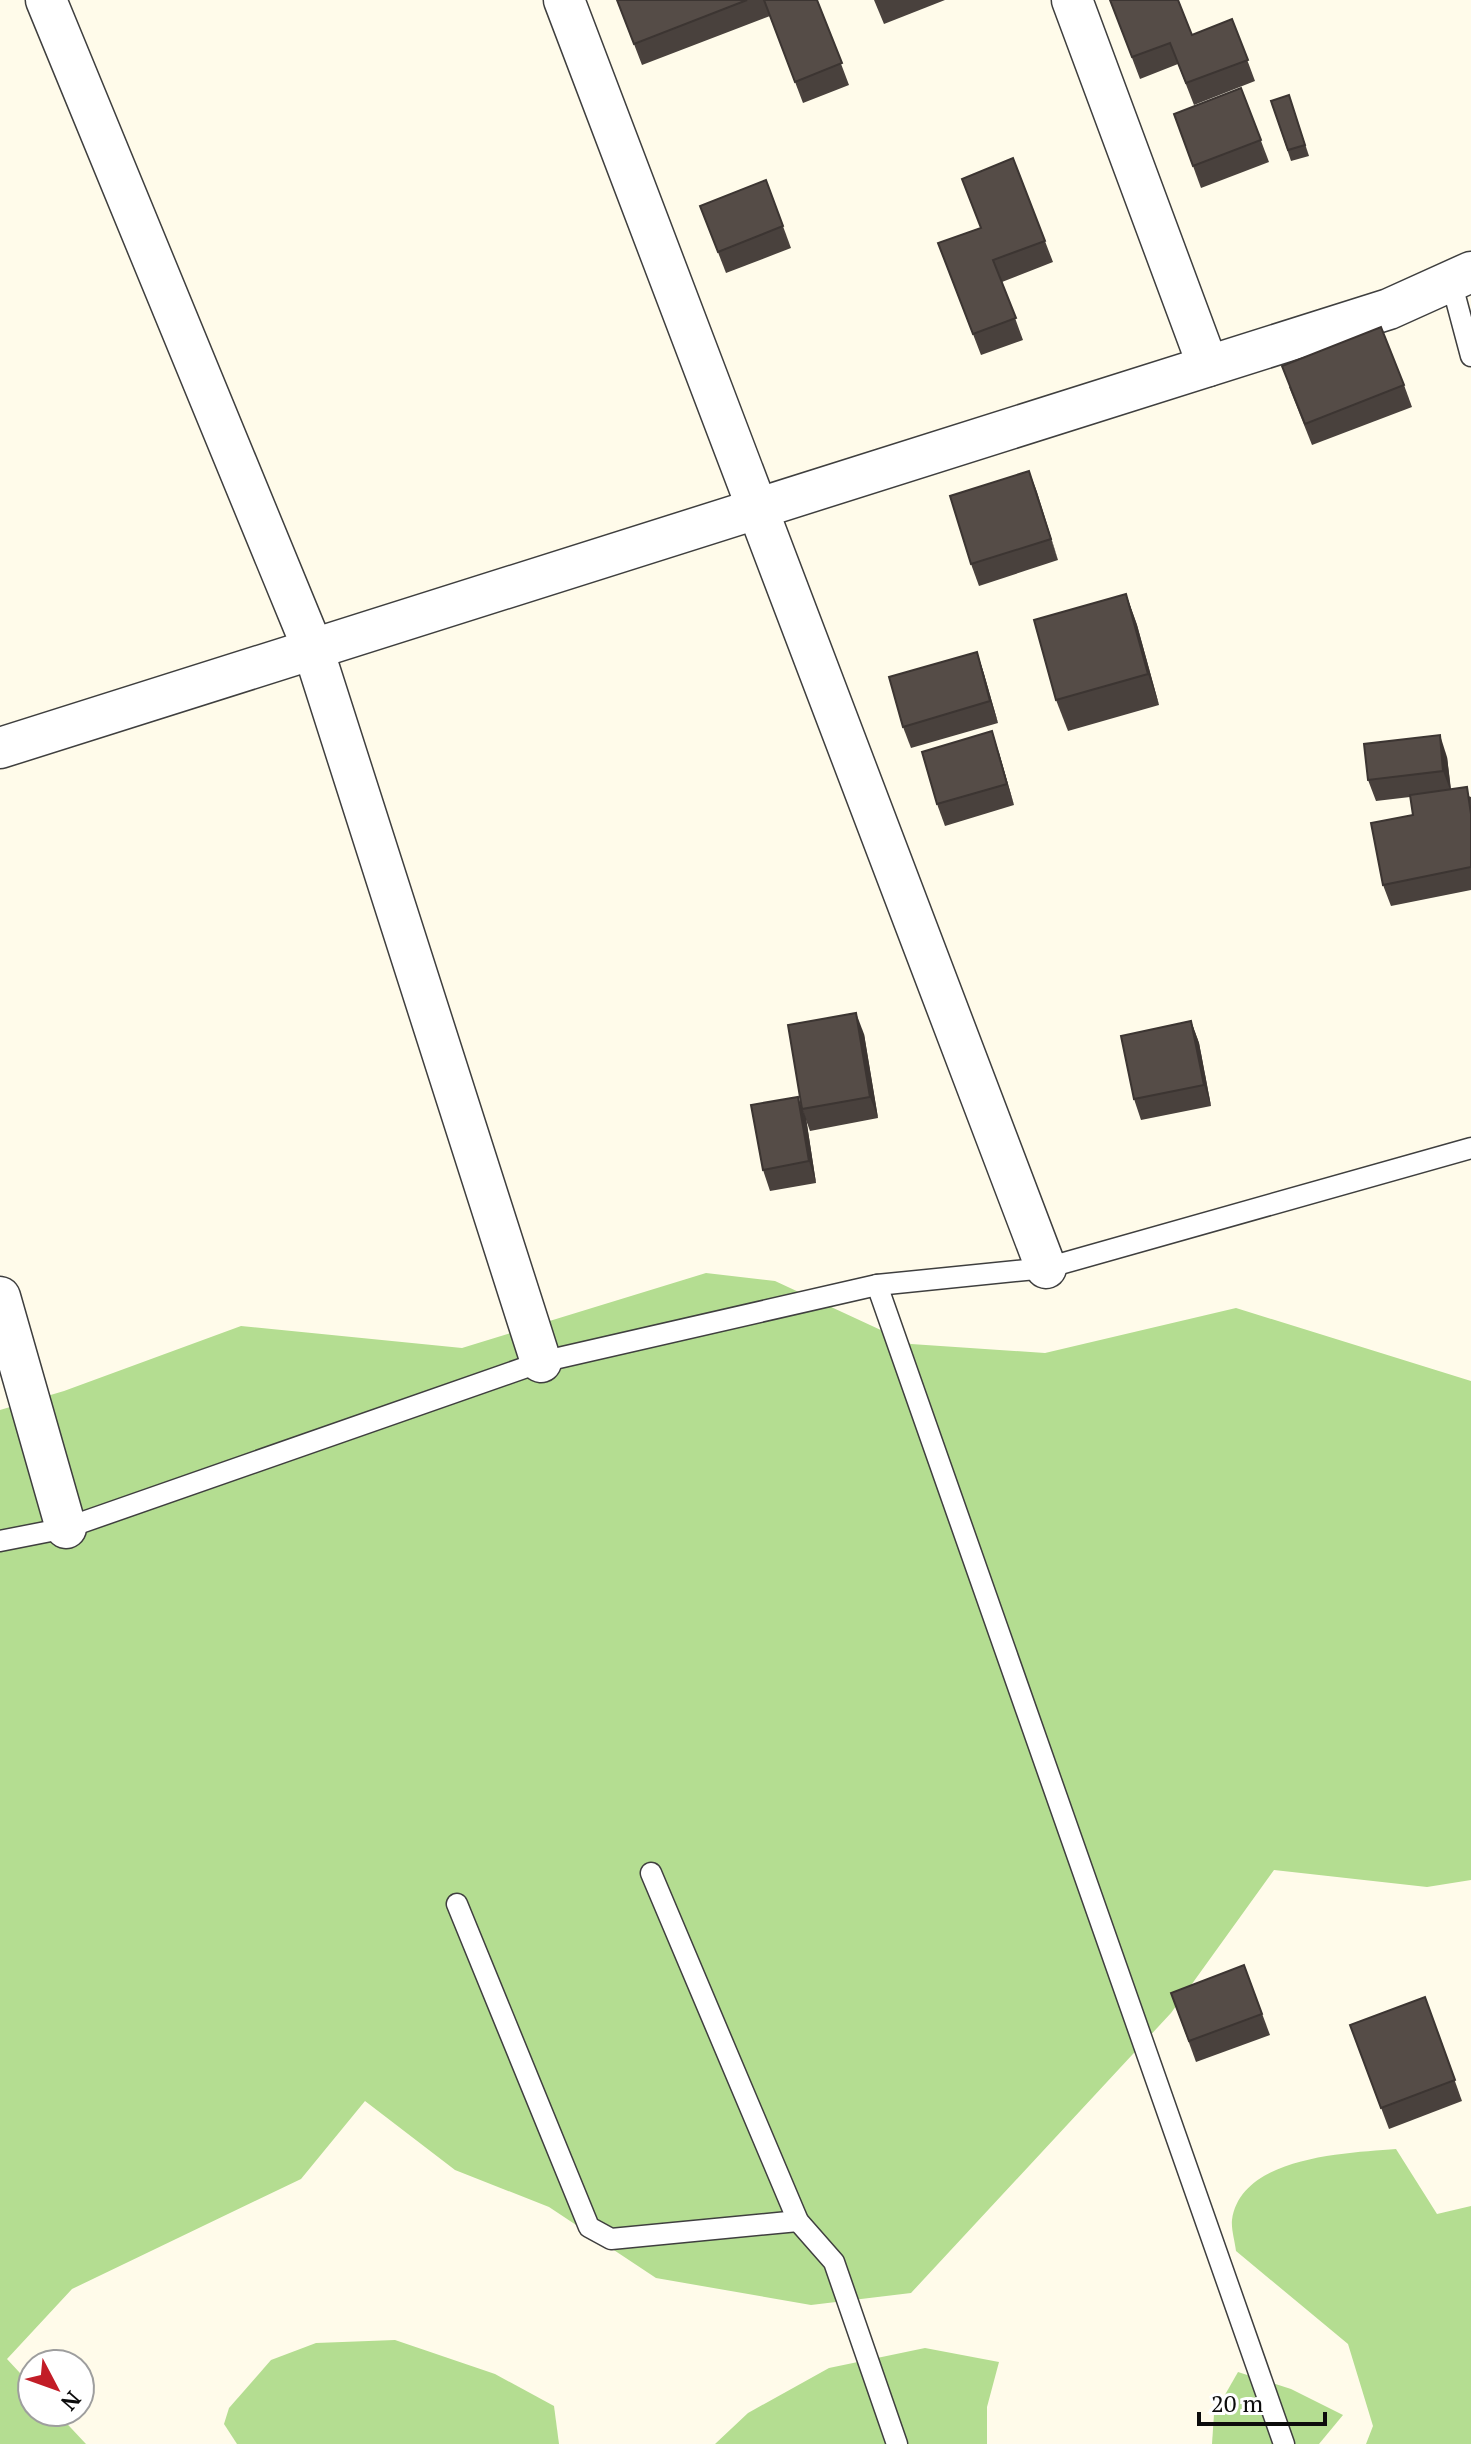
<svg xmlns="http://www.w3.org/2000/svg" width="1471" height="2444" font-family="'PT Serif',serif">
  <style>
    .forest { fill: #b4dd91 }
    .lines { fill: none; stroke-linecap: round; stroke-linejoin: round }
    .service-casing { stroke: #3f3f3f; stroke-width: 23 }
    .minor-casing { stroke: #3f3f3f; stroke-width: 43 }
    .service { stroke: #fff; stroke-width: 20 }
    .minor { stroke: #fff; stroke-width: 40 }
    .wall { fill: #49413d }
    .shaded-wall { fill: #3c3532 }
    .building { fill: #554c47; stroke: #3c3532; stroke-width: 2 }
  </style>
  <rect width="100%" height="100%" fill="#fffbea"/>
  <g class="forest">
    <path d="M706 1273 775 1281 911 1344 1045 1353 1236 1308 1471 1381V1880L1427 1887 1274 1870 1171 2013 911 2293 811 2305 656 2278 549 2207 455 2170 365 2101 301 2179 72 2289 7 2359 32 2386V2412H56L86 2444H0V1410L64 1391 241 1326 462 1348Z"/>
    <path d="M1396 2149 1437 2214 1471 2206V2444H1366L1373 2426 1348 2344 1236 2251C1235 2242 1231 2229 1232 2220 1241 2156 1347 2153 1396 2149Z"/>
    <path d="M395 2340 495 2374 554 2406 559 2444H237L224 2424 229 2408 271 2360 316 2343Z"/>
    <path d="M925 2348 999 2362 987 2407V2444H715L748 2413 829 2368Z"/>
    <path d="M1238 2372 1291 2389 1343 2415 1319 2444H1212L1214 2414Z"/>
  </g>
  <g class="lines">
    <defs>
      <g id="service">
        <path d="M1451 281 1471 356"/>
        <path d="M877 1285 1284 2444"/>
        <path d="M0 1541 66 1528 541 1362 877 1285 1046 1268 1471 1148"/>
        <path d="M651 1873 798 2221 834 2262 897 2444"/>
        <path d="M457 1904 589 2227 611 2239 798 2221"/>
      </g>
      <g id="minor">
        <path d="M46 0 313 649 541 1362"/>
        <path d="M564 0 1046 1268"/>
        <path d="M1072 0 1208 366"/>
        <path d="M0 748 1389 309 1471 272"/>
        <path d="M0 1297 66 1528"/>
      </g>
    </defs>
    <use href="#service" class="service-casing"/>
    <use href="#minor" class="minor-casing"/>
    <use href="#service" class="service"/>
    <use href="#minor" class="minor"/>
  </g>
  <g class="wall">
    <path d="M617 0H817L849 85 803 103 770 16 642 65Z"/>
    <path d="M874 0H945L884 24Z"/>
    <path d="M1110 0 1192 35 1232 19 1255 81 1194 105 1178 64 1140 79Z"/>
    <path d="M1241 88 1269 162 1201 188 1174 114Z"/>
    <path d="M1289 95 1309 156 1291 161 1271 101Z"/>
    <path d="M1013 158 1053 262 1002 282 1023 340 981 355 938 243 980 228Z"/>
    <path d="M766 180 791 248 726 273 700 206Z"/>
    <path d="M1404 385 1412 407 1312 445 1289 387Z"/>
    <path d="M1029 471 1058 560 979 586 971 564Z"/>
    <path d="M1126 594 1137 625 1159 705 1068 731 1056 700Z"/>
    <path d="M977 652 984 674 998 723 911 748 903 727Z"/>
    <path d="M999 753 1014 805 945 826 937 804Z"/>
    <path d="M1447 757 1451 789 1471 797V890L1391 906 1383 885 1413 815 1410 797 1376 801 1368 780Z"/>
    <path d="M1191 1021 1199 1043 1211 1106 1141 1120 1134 1099Z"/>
    <path d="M864 1034 878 1118 810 1131 802 1109Z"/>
    <path d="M806 1118 816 1183 770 1191 763 1170Z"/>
    <path d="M1244 1965 1270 2035 1196 2062 1171 1993Z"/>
    <path d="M1425 1997 1462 2101 1389 2129 1350 2025Z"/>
  </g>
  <g class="shaded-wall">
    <path d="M1029 471 1037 492 1058 560 1051 539Z"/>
    <path d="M1126 594 1137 625 1159 705 1148 674Z"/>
    <path d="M977 652 984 674 998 723 990 701Z"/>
    <path d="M992 731 999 753 1014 805 1007 784Z"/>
    <path d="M1440 735 1447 757 1451 792 1443 771Z"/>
    <path d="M856 1013 864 1034 878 1118 870 1097Z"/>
    <path d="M1191 1021 1199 1043 1211 1106 1204 1085Z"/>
    <path d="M798 1097 806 1118 816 1183 809 1161Z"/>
  </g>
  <g class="building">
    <path d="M617 0H747L634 44Z"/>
    <path d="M764 0H817L842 63 795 82Z"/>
    <path d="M1110 0H1178L1192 35 1232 19 1248 60 1186 83 1170 43 1132 57Z"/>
    <path d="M1241 88 1261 140 1193 166 1174 114Z"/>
    <path d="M1289 95 1305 145 1288 150 1271 101Z"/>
    <path d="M1013 158 1045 241 993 260 1016 318 973 334 938 243 981 228 962 179Z"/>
    <path d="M766 180 783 226 718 252 700 206Z"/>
    <path d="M1381 327 1404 385 1305 424 1282 366Z"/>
    <path d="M1029 471 1051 539 971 564 950 496Z"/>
    <path d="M1126 594 1148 674 1056 700 1034 620Z"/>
    <path d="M977 652 990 701 903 727 889 677Z"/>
    <path d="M992 731 1007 784 937 804 922 752Z"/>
    <path d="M1440 735 1443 771 1368 780 1364 744Z"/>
    <path d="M1467 787 1471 814V867L1383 885 1371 823 1413 815 1410 795Z"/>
    <path d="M856 1013 870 1097 802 1109 788 1025Z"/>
    <path d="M1191 1021 1204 1085 1134 1099 1121 1036Z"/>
    <path d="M798 1097 809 1161 763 1170 751 1105Z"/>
    <path d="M1244 1965 1262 2014 1189 2041 1171 1993Z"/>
    <path d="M1425 1997 1455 2080 1381 2108 1350 2025Z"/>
  </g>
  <g transform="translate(56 2388) rotate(131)"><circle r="38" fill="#ffffff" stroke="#9e9e9e" stroke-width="2"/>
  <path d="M0-6L14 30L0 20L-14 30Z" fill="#c21d27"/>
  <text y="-12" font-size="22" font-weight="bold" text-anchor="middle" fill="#0c0c0c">N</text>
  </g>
  <path d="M1199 2412v12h126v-12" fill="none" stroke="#0c0c0c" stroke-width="4"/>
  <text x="1211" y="2412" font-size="24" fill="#0c0c0c" stroke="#ffffff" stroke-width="6" paint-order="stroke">20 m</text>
</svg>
